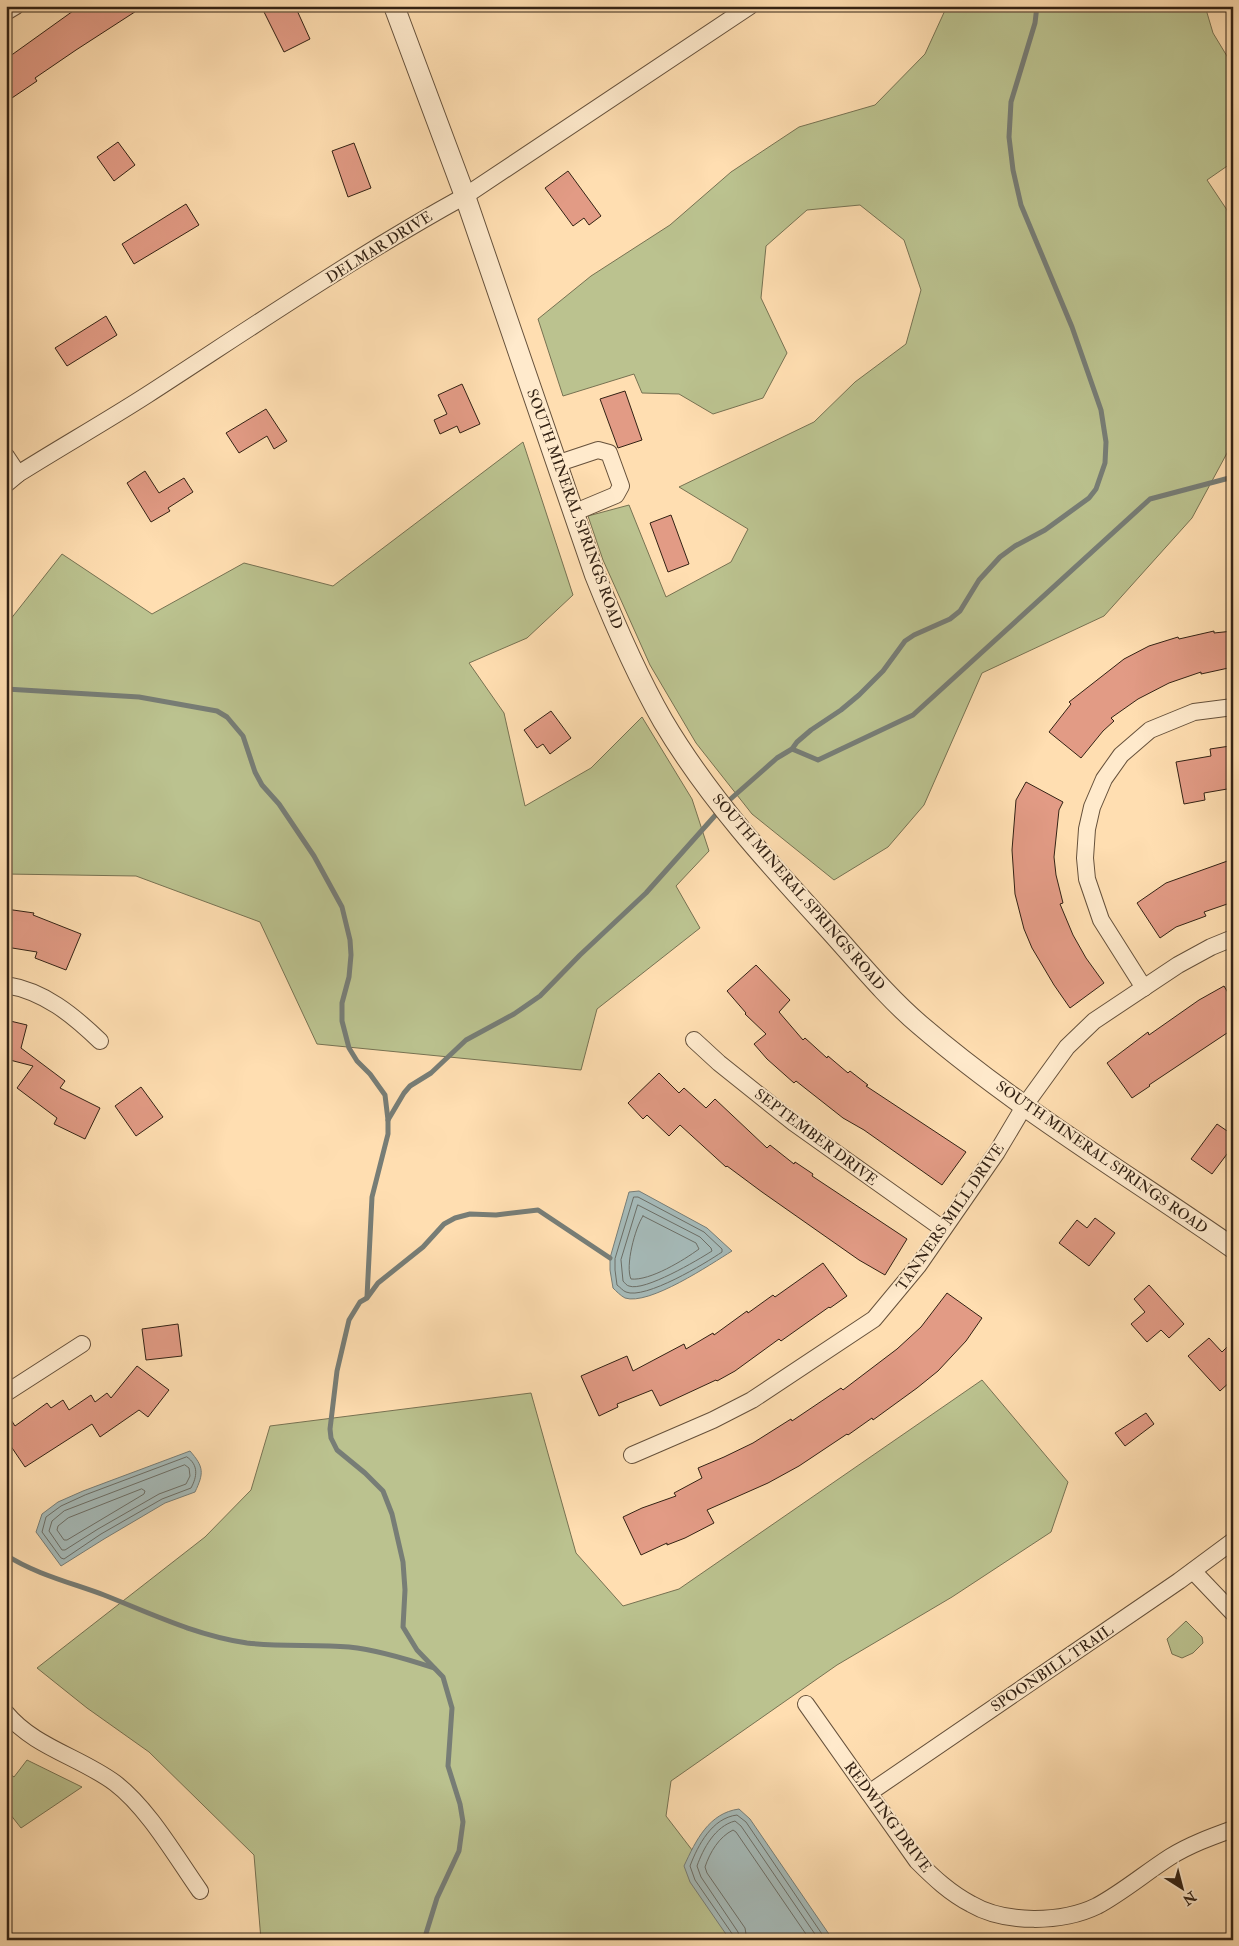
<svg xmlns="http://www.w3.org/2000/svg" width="1239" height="1946" font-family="'IM FELL Double Pica',serif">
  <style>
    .green { fill: #bbc28f; stroke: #777252 }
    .water { fill: #a5b9b7; stroke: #777d76 }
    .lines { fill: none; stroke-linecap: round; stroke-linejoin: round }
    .shore { stroke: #6c6e66; stroke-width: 1 }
    .stream { stroke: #777d76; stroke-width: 5 }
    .building { fill: #e29b85; stroke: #332214 }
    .minor-casing { stroke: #66513b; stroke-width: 18 }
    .tertiary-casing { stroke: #66513b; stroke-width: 22 }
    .minor { stroke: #ffeacc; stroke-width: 16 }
    .tertiary { stroke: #ffeacc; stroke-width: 20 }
    .labels { text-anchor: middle; stroke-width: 4; stroke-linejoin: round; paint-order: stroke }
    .street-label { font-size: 15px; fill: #332214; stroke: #ffeacc }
  </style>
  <rect width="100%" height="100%" fill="#ffdeb1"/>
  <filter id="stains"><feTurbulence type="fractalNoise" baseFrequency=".004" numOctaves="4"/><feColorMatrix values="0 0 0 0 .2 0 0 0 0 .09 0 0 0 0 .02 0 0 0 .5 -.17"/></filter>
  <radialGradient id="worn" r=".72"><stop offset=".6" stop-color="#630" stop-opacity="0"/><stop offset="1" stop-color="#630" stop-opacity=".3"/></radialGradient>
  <g class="green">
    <path d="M947 6H1205L1213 33 1233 66V162L1207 180 1233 219V442L1192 518 1104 616 982 673 924 805 888 847 834 880 752 814 696 743 650 665 603 560 588 516 629 505 666 597 731 562 748 529 679 487 814 422 855 382 906 344 921 290 904 240 860 205 807 210 766 246 761 298 787 353 763 398 713 414 679 394 642 393 634 374 563 396 538 319 591 276 670 225 731 172 799 127 875 105 925 54Z"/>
    <path d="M523 442 573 595 527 638 469 663 504 713 525 806 591 768 642 717 692 799 709 851 676 886 700 928 597 1009 581 1070 317 1044 260 922 136 876 6 874V625L62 554 152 614 244 563 333 586Z"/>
    <path d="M982 1380 1068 1482 1051 1532 952 1597 837 1665 671 1781 666 1816 761 1940H261L254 1855 149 1752 87 1708 37 1668 205 1537 251 1490 270 1426 531 1393 576 1553 623 1606 679 1589Z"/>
    <path d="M1186 1621 1202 1637 1203 1643 1193 1653 1182 1658 1172 1654 1167 1639Z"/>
    <path d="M27 1760 82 1787 21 1828 6 1809V1771L14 1777Z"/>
  </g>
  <g class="water">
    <path d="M639 1191 707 1228 732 1251C711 1264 649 1306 625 1298 621 1296 616 1291 613 1288L610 1270V1258L629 1192Z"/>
    <path d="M190 1451C204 1467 204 1473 195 1492L165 1503 104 1539 61 1566 36 1532 42 1514 58 1502 83 1491Z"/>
    <path d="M739 1809 750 1819 833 1940H730L690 1882 684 1866C696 1840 709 1813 739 1809Z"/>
  </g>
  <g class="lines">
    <g class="shore">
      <path d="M634 1197H638L704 1232 722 1249V1252C706 1263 645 1300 626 1292 623 1291 620 1287 617 1285L615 1270V1259Z"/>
      <path d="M638 1205 700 1237 711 1248 712 1251C698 1260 644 1292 629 1286 627 1286 624 1282 623 1281L621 1260Z"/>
      <path d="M643 1216 696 1243 699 1249C684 1260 650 1281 631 1279 625 1266 635 1228 643 1216Z"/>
      <path d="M187 1457C199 1465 197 1477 191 1488L162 1499 101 1534 64 1559 61 1558 42 1532 46 1517 61 1506 85 1495Z"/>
      <path d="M185 1465 189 1468 190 1476 186 1484 159 1494 98 1529 65 1550H62L49 1531 52 1521 64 1511Z"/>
      <path d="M142 1489 145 1491 144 1494 67 1540H64L57 1530 58 1526 68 1518Z"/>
      <path d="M734 1940 733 1935 695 1880 690 1866C698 1845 712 1818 737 1815L746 1822 826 1940"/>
      <path d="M740 1940 738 1932 701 1877 697 1866C703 1849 715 1826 735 1821L741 1826 819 1940"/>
      <path d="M747 1940 745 1928 707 1873 705 1867C710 1852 719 1837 733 1830L736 1832 810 1940"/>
    </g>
    <g class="stream">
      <path d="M6 689 139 697 217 711 227 717 243 736 255 772 262 785 279 804 314 856 342 907 350 940 351 955 349 977 342 1003V1021L349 1048 357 1061 370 1074 385 1095 388 1120V1134L372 1197 367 1297"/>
      <path d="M792 749 818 760 913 715 1150 499 1233 477"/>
      <path d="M726 803 777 758 792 749 797 742 811 730 841 710 859 695 883 671 905 641 914 635 950 619 960 611 979 580 1000 557 1015 546 1045 530 1089 498 1096 489 1105 463 1106 442 1101 410 1072 327 1021 205 1013 170 1009 137 1011 102 1035 23 1037 6"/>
      <path d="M388 1120 404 1093 410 1086 431 1073 466 1040 514 1014 540 996 580 955 646 893 720 810"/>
      <path d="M6 1555C35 1574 72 1583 104 1595 152 1614 195 1635 247 1643 281 1647 316 1644 349 1647 378 1650 407 1659 434 1668"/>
      <path d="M424 1940 437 1898 459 1851 463 1822 460 1804 448 1766 452 1708 443 1677 417 1650 403 1627 405 1590 403 1562 392 1514 383 1491 365 1473 337 1450 331 1438 330 1429 337 1371 349 1320 360 1302 367 1298 378 1283 423 1247 444 1224 455 1218 470 1214 496 1215 538 1210 610 1258"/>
    </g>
  </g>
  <g class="building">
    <path d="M80 6H144L76 50 35 78 37 81 6 102V59Z"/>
    <path d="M261 6H295L310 39 284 52Z"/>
    <path d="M118 142 135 165 114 181 97 157Z"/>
    <path d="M354 143 371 188 348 197 332 151Z"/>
    <path d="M568 171 601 216 589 225 584 218 573 226 545 188Z"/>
    <path d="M186 204 199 225 134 264 122 244Z"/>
    <path d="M106 316 117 335 67 366 55 348Z"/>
    <path d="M462 384 480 424 460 433 457 426 440 434 434 420 447 414 438 395Z"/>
    <path d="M625 391 642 440 618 448 600 399Z"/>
    <path d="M266 409 287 441 274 449 267 436 239 453 226 433Z"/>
    <path d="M145 471 159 493 184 478 193 492 168 508 170 511 151 522 127 483Z"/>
    <path d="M671 515 689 564 668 572 650 523Z"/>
    <path d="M1214 631V633L1233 631V667L1201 674V672L1169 683 1138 699 1111 718 1114 721 1103 731 1081 758 1049 732 1071 704 1069 702 1124 659 1149 646 1178 637 1179 639Z"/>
    <path d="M551 711 571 738 550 754 543 744 537 748 524 730Z"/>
    <path d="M1230 746 1233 760V788L1204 793 1205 800 1184 804 1176 762 1211 756 1210 749Z"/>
    <path d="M1026 782 1063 802 1059 810 1054 857 1056 875 1063 903 1060 904 1073 935 1086 958 1104 983 1070 1008 1054 985 1032 948 1024 929 1015 894 1012 850 1016 800Z"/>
    <path d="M1233 859V902L1204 912 1206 916 1176 927 1160 938 1137 903 1166 883Z"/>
    <path d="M6 909 34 913 33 915 81 934 66 970 35 958 37 952 6 947Z"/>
    <path d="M756 965 790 1000 779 1012 803 1040 805 1038 827 1058 828 1056 848 1073 850 1071 868 1085 866 1086 966 1152 942 1185 864 1130 843 1118 796 1081 794 1083 767 1059 754 1044 766 1034 745 1014 746 1013 727 991Z"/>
    <path d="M1224 986 1233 1001V1029L1149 1085 1150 1086 1132 1098 1107 1063 1148 1032 1149 1035 1199 1000Z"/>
    <path d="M6 1020 27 1025 21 1048 65 1081 60 1088 100 1108 85 1139 54 1124 57 1118 17 1088 33 1066 6 1059Z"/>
    <path d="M659 1073 679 1093 684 1088 706 1108 715 1099 767 1148 770 1145 794 1164 795 1162 813 1174 812 1176 907 1239 885 1275 859 1260 762 1192 727 1166 726 1167 680 1125 669 1136 647 1115 643 1119 628 1103Z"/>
    <path d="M141 1087 163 1117 136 1136 115 1106Z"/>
    <path d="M1217 1124 1233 1135V1146L1212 1174 1191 1159Z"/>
    <path d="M1095 1218 1115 1233 1089 1266 1059 1243 1077 1220 1087 1228Z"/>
    <path d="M823 1263 847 1296 830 1308 829 1307 781 1341 779 1339 735 1371 717 1381 716 1380 660 1406 652 1390 617 1404 618 1407 599 1416 581 1376 627 1356 633 1371 684 1344 686 1349 713 1333 714 1335 747 1311 748 1313 773 1295 775 1297Z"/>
    <path d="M1149 1285 1184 1324 1169 1338 1161 1330 1147 1342 1131 1324 1145 1312 1134 1299Z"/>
    <path d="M947 1293 982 1318 966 1341 938 1371 917 1388 873 1420 872 1418 848 1435 847 1434 799 1466 768 1483 707 1510 714 1523 685 1538 667 1545V1543L641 1555 623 1517 642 1508 676 1496 674 1493 702 1478 698 1468 724 1457 753 1443 791 1419 792 1421 841 1388 843 1390 897 1349 921 1327Z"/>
    <path d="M178 1324 182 1356 146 1360 142 1329Z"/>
    <path d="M1209 1338 1222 1352 1233 1341V1379L1220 1391 1188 1356Z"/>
    <path d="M137 1366 169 1390 148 1417 139 1410 100 1437 92 1424 25 1467 6 1439V1412L15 1426 47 1403 51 1408 63 1400 69 1410 91 1395 95 1402 107 1393 111 1398Z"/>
    <path d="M1146 1413 1154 1424 1125 1446 1115 1433Z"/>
  </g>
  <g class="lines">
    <defs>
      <g id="minor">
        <path d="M6 12 16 6"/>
        <path d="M6 456 18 474"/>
        <path d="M556 464 598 450 609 453 621 486 616 495 573 513"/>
        <path d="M6 484 18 474C61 447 105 422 147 395 252 327 356 256 465 196L750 6"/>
        <path d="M6 985C44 991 73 1015 100 1041"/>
        <path d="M1144 988 1101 920 1087 879 1085 858 1087 829 1092 807 1104 779 1121 755 1150 730 1194 712 1233 707"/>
        <path d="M694 1040 719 1063 794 1123 943 1229"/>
        <path d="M6 1393 82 1344"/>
        <path d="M632 1455 713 1420 752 1400 874 1319 918 1266 997 1152 1025 1105 1067 1047 1094 1021 1178 965 1211 947 1233 938"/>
        <path d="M1193 1571 1233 1613"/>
        <path d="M806 1704 917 1861C934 1878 950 1893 971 1904 1005 1924 1062 1923 1097 1906 1123 1892 1145 1873 1170 1857 1189 1845 1211 1837 1233 1829"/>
        <path d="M6 1713C34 1747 80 1757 115 1783 148 1808 176 1857 200 1891"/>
        <path d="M869 1793 1179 1581 1233 1541"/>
      </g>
      <path id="tertiary" d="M394 6 465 196 595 575C615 625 636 674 663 721 708 797 769 864 828 928 858 961 886 996 920 1025 1017 1108 1128 1175 1233 1248"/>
    </defs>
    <use href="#minor" class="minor-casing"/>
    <use href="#tertiary" class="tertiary-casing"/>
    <use href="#minor" class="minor"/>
    <use href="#tertiary" class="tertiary"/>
  </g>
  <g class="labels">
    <g class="street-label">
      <text transform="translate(379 247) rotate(-32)" y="5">DELMAR DRIVE</text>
      <text transform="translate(575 509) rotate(70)" y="5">SOUTH MINERAL SPRINGS ROAD</text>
      <text transform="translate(799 892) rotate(49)" y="5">SOUTH MINERAL SPRINGS ROAD</text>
      <text transform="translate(816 1137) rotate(37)" y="5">SEPTEMBER DRIVE</text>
      <text transform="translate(1102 1157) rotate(35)" y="5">SOUTH MINERAL SPRINGS ROAD</text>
      <text transform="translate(950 1217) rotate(-55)" y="5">TANNERS MILL DRIVE</text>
      <text transform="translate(1052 1668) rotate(-34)" y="5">SPOONBILL TRAIL</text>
      <text transform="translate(888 1817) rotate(53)" y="5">REDWING DRIVE</text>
    </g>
  </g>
  <rect width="1239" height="1946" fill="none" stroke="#ffdeb1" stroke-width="25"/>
  <rect x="8" y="8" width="1224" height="1931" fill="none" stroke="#332214" stroke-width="2.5"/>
  <rect x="12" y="12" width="1214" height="1921" fill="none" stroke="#332214"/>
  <g transform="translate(1182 1888) rotate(144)" stroke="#ffeacc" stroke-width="4" paint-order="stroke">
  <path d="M0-4L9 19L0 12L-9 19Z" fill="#332214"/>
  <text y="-8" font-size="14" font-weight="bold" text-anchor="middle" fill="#332214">N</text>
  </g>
  <rect width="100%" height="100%" filter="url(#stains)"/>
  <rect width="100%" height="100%" fill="url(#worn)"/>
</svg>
